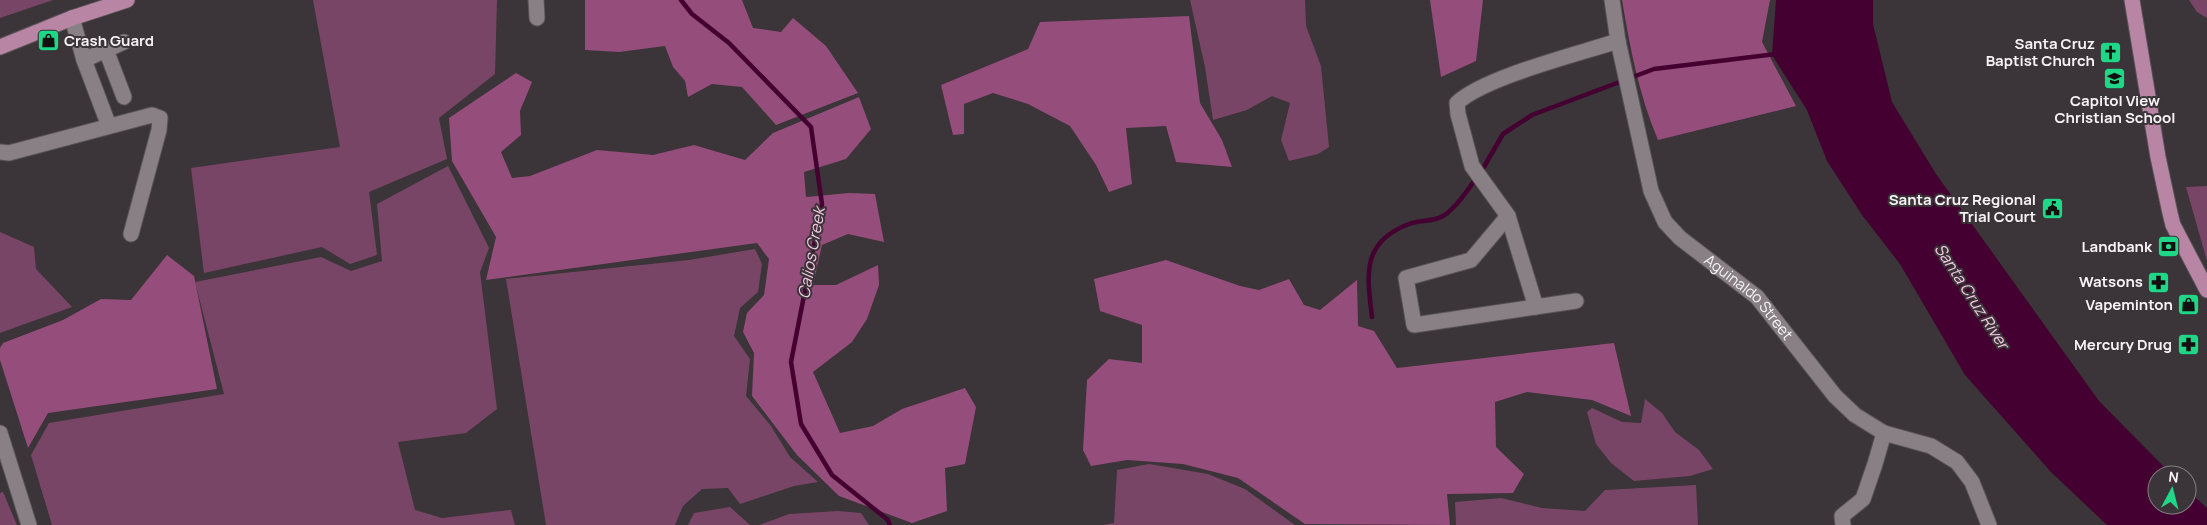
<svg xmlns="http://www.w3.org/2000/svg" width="2207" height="525" font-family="Manrope,sans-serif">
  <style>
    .green { fill: #794566 }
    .forest { fill: #954d7b }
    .water { fill: #430031 }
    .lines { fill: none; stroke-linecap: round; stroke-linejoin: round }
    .stream { stroke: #430031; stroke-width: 4.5 }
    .minor-casing { stroke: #595357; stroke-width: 17 }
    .major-casing { stroke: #595357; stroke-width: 17 }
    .minor { stroke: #888085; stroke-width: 15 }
    .major { stroke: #b985a5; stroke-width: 15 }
    .labels { text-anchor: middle; stroke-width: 4; stroke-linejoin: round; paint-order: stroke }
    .poi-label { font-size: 15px; font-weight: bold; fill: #f7f2f5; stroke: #3b3438; text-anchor: end }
    .street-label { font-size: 15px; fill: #f7f2f5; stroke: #3b3438 }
    .water-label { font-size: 16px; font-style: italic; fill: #f3c8e1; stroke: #3b3438 }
  </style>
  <rect width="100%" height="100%" fill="#3b3438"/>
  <g class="green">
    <path d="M0 0H53L0 18Z"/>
    <path d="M313 0H497L495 74 439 118 447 159 369 192 377 255 350 264 322 247 204 273 191 168 340 147Z"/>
    <path d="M1190 0H1305L1306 26 1321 66 1329 147 1318 154 1289 161 1281 140 1290 103 1272 96 1247 110 1213 120 1205 67Z"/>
    <path d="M2189 0H2207V18L2197 12Z"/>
    <path d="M448 166 489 248 480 272 497 409 466 433 398 442 415 510 442 518 511 510 515 525H52L31 455 49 423 224 394 195 282 321 257 351 271 382 261 377 204Z"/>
    <path d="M2207 186V261L2186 187Z"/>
    <path d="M0 232 34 247 36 269 72 307 0 333Z"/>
    <path d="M755 249 762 264 758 292 740 308 734 336 750 359 746 396 771 426 790 457 818 482 794 486 740 504 728 488 702 489 683 506 675 525H546L506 279 689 260Z"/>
    <path d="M1645 399 1662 413 1675 432 1699 450 1713 469 1690 476 1634 481 1611 463 1596 444 1587 412 1592 408 1622 422 1641 423Z"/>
    <path d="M1149 464 1208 474 1245 489 1295 525H1103L1114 523 1117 470Z"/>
    <path d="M1696 485 1698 525H1456L1455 502 1501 498 1542 508 1585 511 1605 490Z"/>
    <path d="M3 492 17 525H0V493Z"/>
    <path d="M730 507 750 525H688L694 513Z"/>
    <path d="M838 511 861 513 869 525H759L789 514Z"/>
  </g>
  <g class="forest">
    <path d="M585 0H742L753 28 781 32 793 18 826 46 858 93 776 125 742 87 712 84 688 97 685 81 673 67 665 46 619 52 585 50Z"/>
    <path d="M1430 0H1483L1476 61 1441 77Z"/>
    <path d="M1622 0H1770L1762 42 1796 106 1658 140C1639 95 1630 48 1622 0Z"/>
    <path d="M1189 16 1200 103 1222 140 1232 167 1176 162 1166 126 1126 128 1132 184 1109 192 1096 165 1070 126 1028 104 993 93 964 104V134L953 135 941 85 1028 49 1040 22Z"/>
    <path d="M516 73 532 82 520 111 521 135 501 152 512 178 530 176 597 150 653 155 694 145 745 160 773 133 859 97 871 129 846 159 804 172 806 197 849 193 875 194 884 242 848 234 822 245 813 285H836L878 265 879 285 867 319 852 342 813 372 840 433 873 426 902 409 965 388 976 407 965 464 945 468 947 511 912 523 839 496 797 455 752 396 754 353 743 332 747 313 764 295 769 259 757 243 486 280 496 237 452 161 449 118Z"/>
    <path d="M167 255 194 276 217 389 48 413 28 448 0 360V348L3 343 63 320 101 299 131 300Z"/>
    <path d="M1166 260 1240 286 1259 290 1289 279 1304 305 1320 310 1357 280 1358 326 1374 331 1397 368 1614 343 1631 416 1592 400 1527 392 1495 402 1496 447 1524 474 1513 493 1447 494 1450 525 1305 524 1238 478 1183 464 1127 460 1091 466 1083 450 1087 380 1109 359 1142 363V325L1100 311 1094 279Z"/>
  </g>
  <path class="water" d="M1776 0H1873V24L1892 102 1936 174 2099 401 2172 475H2157V505H2187V490L2207 508V525H2107L2051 472 1965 375 1900 264 1862 215 1827 161 1807 110 1772 55Z"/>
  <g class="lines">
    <g class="stream">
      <path d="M681 0 692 14 729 43 811 127 822 204 791 362 801 424 832 475 888 520 890 525"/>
      <path d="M1481 172 1503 134 1532 115 1654 69 1776 54"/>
      <path d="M1372 317C1367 275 1361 242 1409 224 1419 220 1433 222 1443 216 1454 210 1469 189 1476 178"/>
    </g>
    <defs>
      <g id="minor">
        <path d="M536 0 537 18"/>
        <path id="s1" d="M1612 0 1618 41 1651 191 1665 222 1680 238 1757 297 1835 396 1855 415 1884 433 1931 446 1957 462 1972 482 1989 525"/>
        <path d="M72 18 84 60 109 126"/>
        <path d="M106 50 124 97"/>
        <path d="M84 60 124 42"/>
        <path d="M0 152 9 153 152 115 160 118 159 130 131 234"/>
        <path d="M1508 216 1471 260 1406 278 1414 325 1576 301"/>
        <path d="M1536 307 1508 216 1472 166 1458 114 1457 103C1485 77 1578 54 1618 41"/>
        <path d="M0 433 29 525"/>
        <path d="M1843 525 1842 516 1863 499 1875 464 1884 433"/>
      </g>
      <g id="major">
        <path d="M2132 0 2158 157 2170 213 2173 225 2207 290"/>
        <path d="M0 47 72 18 127 0"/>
      </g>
    </defs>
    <use href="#minor" class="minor-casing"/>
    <use href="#major" class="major-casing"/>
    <use href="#minor" class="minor"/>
    <use href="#major" class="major"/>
  </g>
  <defs>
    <symbol id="shop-square" viewBox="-11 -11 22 22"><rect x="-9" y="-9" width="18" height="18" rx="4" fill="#1ed887" stroke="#3b3438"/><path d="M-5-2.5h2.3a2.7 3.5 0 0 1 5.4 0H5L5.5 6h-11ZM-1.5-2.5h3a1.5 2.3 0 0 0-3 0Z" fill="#111"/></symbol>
    <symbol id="church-square" viewBox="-11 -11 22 22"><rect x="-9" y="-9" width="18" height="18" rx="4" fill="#1ed887" stroke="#3b3438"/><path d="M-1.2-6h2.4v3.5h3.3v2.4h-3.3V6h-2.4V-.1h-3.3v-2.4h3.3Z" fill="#111"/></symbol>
    <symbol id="school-square" viewBox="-11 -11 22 22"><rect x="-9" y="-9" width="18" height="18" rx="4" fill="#1ed887" stroke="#3b3438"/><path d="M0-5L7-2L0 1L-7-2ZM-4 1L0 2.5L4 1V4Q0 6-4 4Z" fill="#111"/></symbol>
    <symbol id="civic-square" viewBox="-11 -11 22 22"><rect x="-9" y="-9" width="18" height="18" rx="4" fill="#1ed887" stroke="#3b3438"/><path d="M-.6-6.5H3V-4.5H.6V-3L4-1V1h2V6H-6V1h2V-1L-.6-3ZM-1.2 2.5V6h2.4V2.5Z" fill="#111"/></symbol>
    <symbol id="bank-square" viewBox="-11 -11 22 22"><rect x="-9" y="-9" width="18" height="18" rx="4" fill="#1ed887" stroke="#3b3438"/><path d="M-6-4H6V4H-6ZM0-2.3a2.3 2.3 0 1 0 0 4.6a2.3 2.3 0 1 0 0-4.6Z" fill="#111"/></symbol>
    <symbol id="pharmacy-square" viewBox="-11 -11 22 22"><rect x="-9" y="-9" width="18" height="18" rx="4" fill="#1ed887" stroke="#3b3438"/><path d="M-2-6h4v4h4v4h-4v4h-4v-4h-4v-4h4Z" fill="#111"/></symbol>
  </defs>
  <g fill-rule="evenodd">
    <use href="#shop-square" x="36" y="28" width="25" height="25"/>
    <use href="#church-square" x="2098" y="40" width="25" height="25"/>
    <use href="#school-square" x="2102" y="66" width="25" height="25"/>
    <use href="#civic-square" x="2040" y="196" width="25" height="25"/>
    <use href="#bank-square" x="2156" y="234" width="25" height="25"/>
    <use href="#pharmacy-square" x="2146" y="270" width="25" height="25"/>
    <use href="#shop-square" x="2176" y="292" width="25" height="25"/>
    <use href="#pharmacy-square" x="2176" y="332" width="25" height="25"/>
  </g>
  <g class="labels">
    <g class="poi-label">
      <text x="64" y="46" text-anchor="start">Crash Guard</text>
      <text x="2095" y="49">Santa Cruz<tspan x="2095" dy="17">Baptist Church</tspan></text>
      <text x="2115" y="106" text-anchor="middle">Capitol View<tspan x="2115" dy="17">Christian School</tspan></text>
      <text x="2036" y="205">Santa Cruz Regional<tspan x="2036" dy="17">Trial Court</tspan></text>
      <text x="2152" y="252">Landbank</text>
      <text x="2143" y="287">Watsons</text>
      <text x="2173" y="310">Vapeminton</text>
      <text x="2172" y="350">Mercury Drug</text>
    </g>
    <g class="street-label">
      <text dy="5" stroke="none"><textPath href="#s1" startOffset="342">Aguinaldo Street</textPath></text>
    </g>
    <g class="water-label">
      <text transform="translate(811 253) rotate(-80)" y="6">Calios Creek</text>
      <text transform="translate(1972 296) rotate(57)" y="6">Santa Cruz River</text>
    </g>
  </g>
  <g transform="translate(2172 490) rotate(7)"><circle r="24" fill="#3b3438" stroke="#868084"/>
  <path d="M0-4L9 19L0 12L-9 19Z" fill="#1ed887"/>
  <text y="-8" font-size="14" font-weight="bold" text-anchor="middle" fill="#f7f2f5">N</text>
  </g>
</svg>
